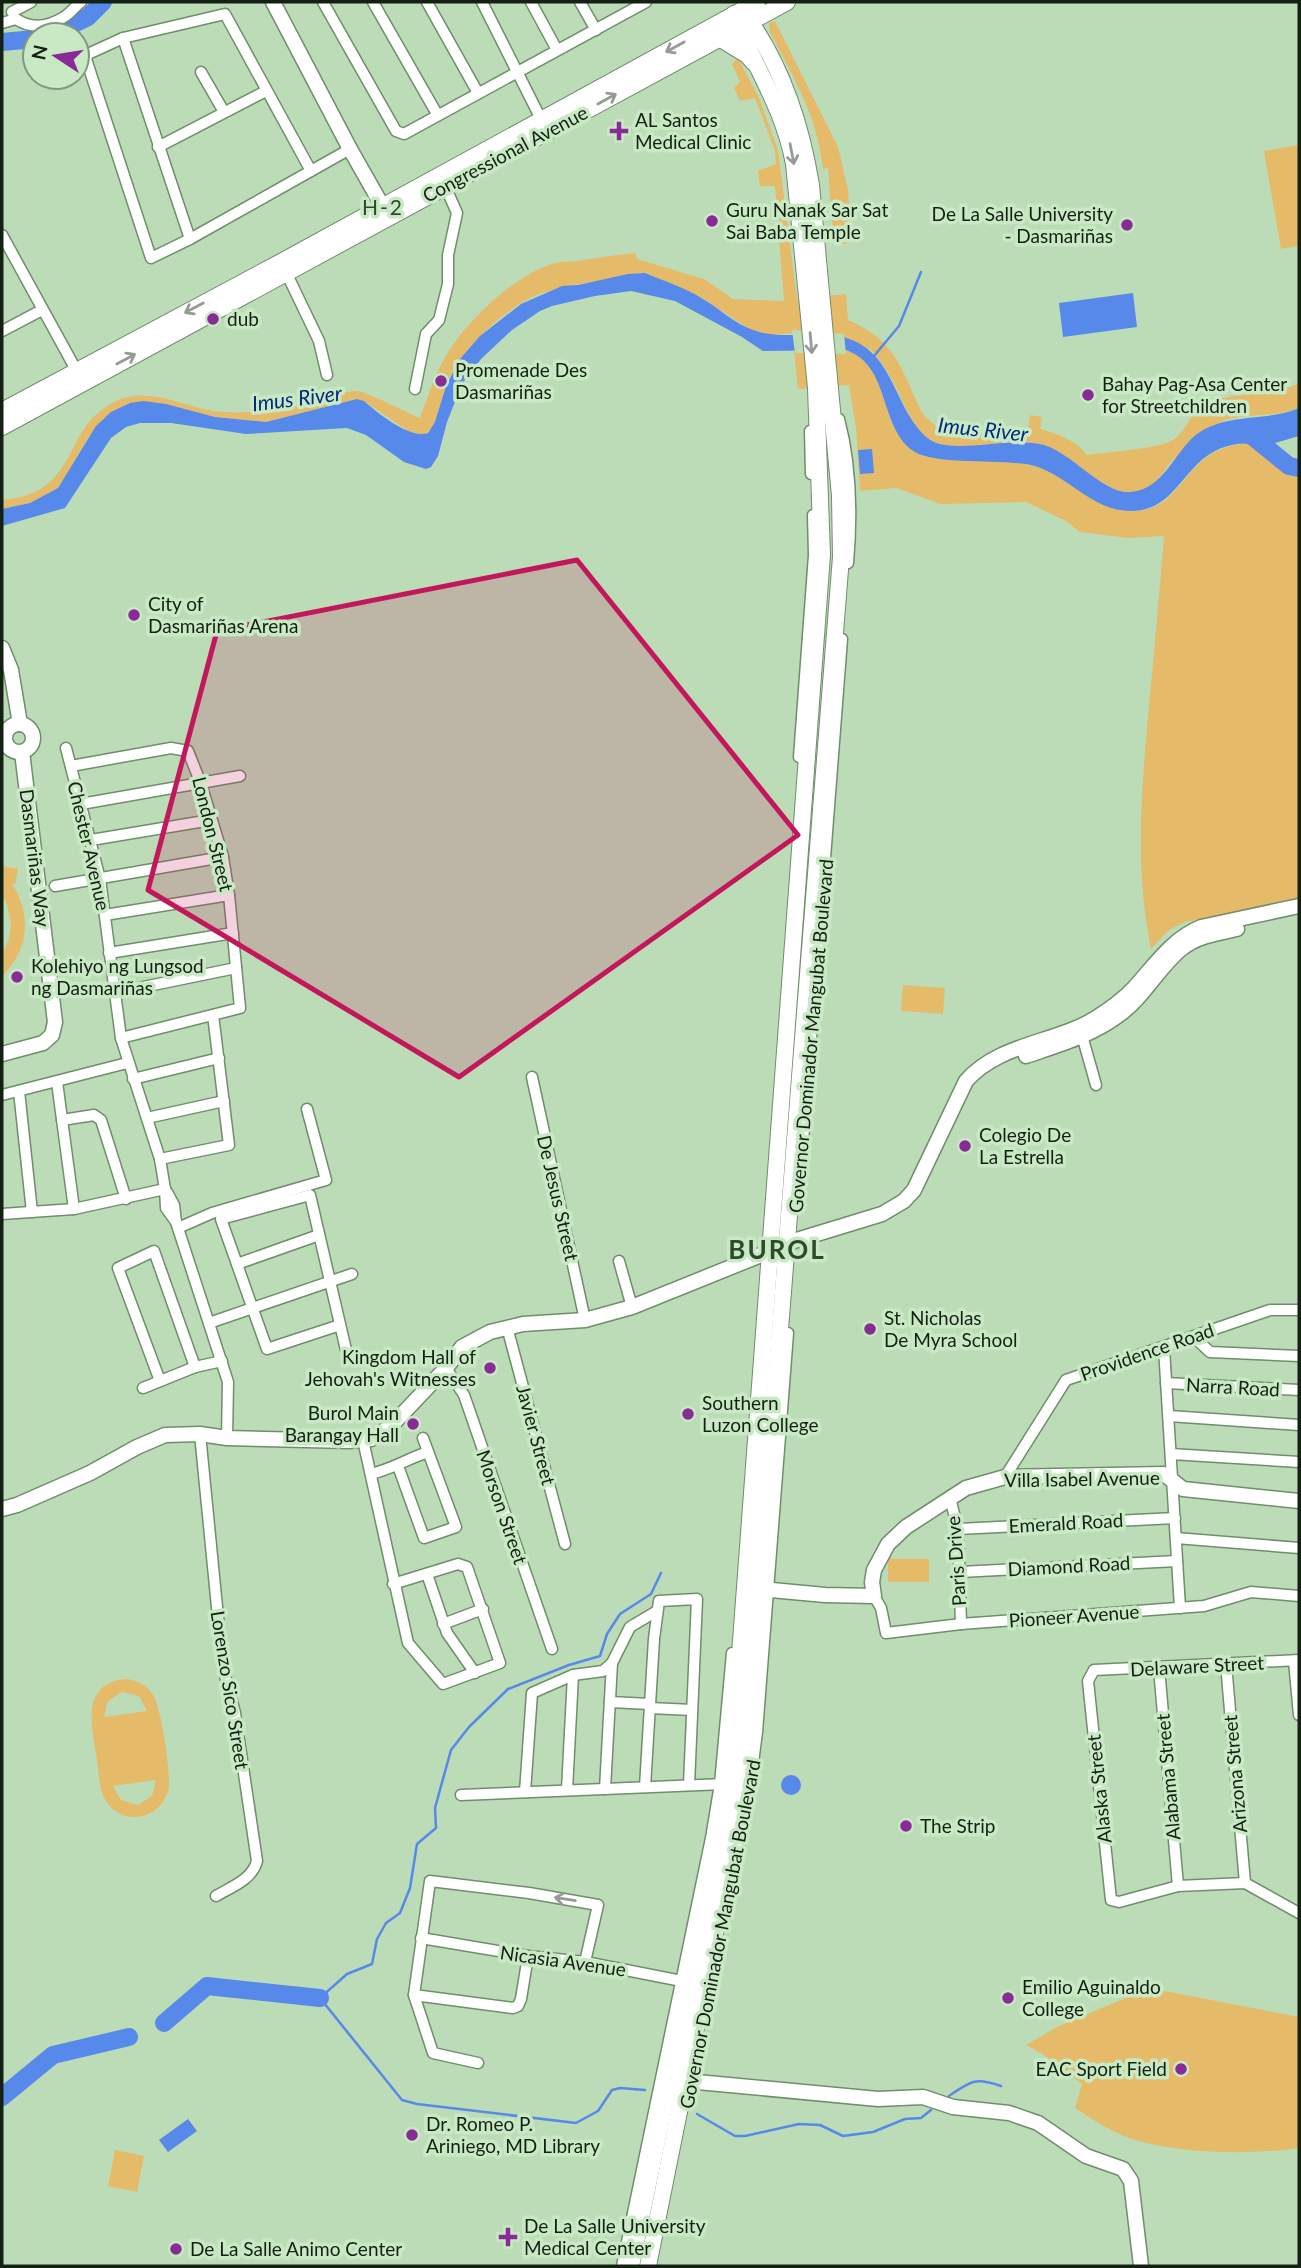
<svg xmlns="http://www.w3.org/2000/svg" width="1301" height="2268" font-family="Lato,sans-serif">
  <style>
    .green { fill: #e5ba69; fill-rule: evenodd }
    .water { fill: #5689e9 }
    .pier { fill: #bcdcb8 }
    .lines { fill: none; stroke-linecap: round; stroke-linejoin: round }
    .stream { stroke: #5689e9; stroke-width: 2.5 }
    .river { stroke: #5689e9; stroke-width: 18 }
    .minor-casing { stroke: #708d6c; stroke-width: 13 }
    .tertiary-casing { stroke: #708d6c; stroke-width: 17 }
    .secondary-casing { stroke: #708d6c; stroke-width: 18 }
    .minor { stroke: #fff; stroke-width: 10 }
    .tertiary { stroke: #fff; stroke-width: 14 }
    .secondary { stroke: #fff; stroke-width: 16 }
    .oneway { stroke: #959b95 }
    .marked { fill: #c2185b; fill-opacity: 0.2; stroke: #c2185b; stroke-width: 5; stroke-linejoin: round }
    .poi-dot { fill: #882b96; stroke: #c9e9c5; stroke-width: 2.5 }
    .labels { text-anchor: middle; stroke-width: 7; stroke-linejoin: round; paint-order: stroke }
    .poi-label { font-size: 19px; fill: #142013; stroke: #c9e9c5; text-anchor: start }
    .street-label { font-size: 19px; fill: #142013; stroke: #c9e9c5 }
    .neighbourhood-label { font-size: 21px; letter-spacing: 2px; fill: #2e492b; stroke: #c9e9c5 }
    .water-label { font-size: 21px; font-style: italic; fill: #012b7e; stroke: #c9e9c5 }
    .district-label { font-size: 26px; font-weight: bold; letter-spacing: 2px; fill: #2e492b; stroke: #c9e9c5 }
  </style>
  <rect width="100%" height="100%" fill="#bcdcb8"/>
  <g class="green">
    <path d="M775 21 838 147 848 190 851 243 834 244 828 168 823 169C817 115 794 79 770 32L769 23Z"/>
    <path d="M738 58 759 98 778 150 797 299 846 294 848 320C895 340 901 368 921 411 947 448 991 431 1028 428L1030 415 1042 417 1040 429C1056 433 1077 441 1087 455 1106 452 1159 449 1173 440 1189 430 1190 408 1209 402 1238 391 1272 398 1299 383V408C1274 419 1241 411 1216 424 1202 432 1187 447 1175 458 1161 473 1155 491 1131 492 1104 495 1071 453 1043 445 1010 435 960 455 933 441 912 431 903 399 892 380 886 369 879 359 871 350L793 333 772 335 750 330 701 297 645 273 636 274C607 280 563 285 537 295 511 305 475 338 460 360 454 368 448 379 445 388 440 403 439 428 423 435L408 431 364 401 357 399 266 422 215 417 166 404 104 418 89 437 58 488 30 503 2 509V500C81 493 60 431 112 403 148 384 179 406 215 411 251 416 286 407 320 400 331 397 346 391 357 391 368 392 407 413 420 418 428 396 435 374 447 354 468 320 516 273 556 263 563 261 570 262 577 261 597 258 615 255 635 253L637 259 704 279 733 299 784 301 775 186H760L758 171 776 164 775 151 755 98 740 101 734 88 740 82 732 64Z"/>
    <path d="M1299 145V246L1281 249 1264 151Z"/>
    <path d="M794 350C811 350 831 347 847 351 882 358 883 411 898 434 902 441 915 452 922 455 931 459 944 458 954 459 983 461 1016 459 1043 469 1079 482 1102 518 1144 510 1183 502 1185 457 1231 446 1238 444 1245 442 1251 444 1270 451 1280 470 1299 477V898L1185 922 1169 930 1151 949C1135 870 1141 796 1148 716 1154 656 1159 596 1164 536L1128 538 1080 532 1066 521 1026 502 941 504 896 488 860 491 856 428 849 385 798 389Z"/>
    <path d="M2 866 18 869 15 884H12C32 914 29 951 2 976V954L9 939 11 922 7 905 2 895Z"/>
    <path d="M903 985 945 988 943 1014 901 1011Z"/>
    <rect x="888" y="1559" width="41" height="23"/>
    <path d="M127 1679C138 1681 147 1685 153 1695 161 1706 170 1770 169 1785 169 1790 167 1795 164 1800 151 1822 120 1823 106 1801 99 1790 99 1773 97 1760 92 1728 79 1682 127 1679ZM122 1692 139 1696 147 1711 104 1717 108 1701ZM156 1780 152 1796 138 1805 121 1800 113 1786Z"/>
    <path d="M1149 1988 1299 2017V2148C1249 2155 1181 2154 1132 2139 1112 2132 1093 2120 1075 2108L1082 2084 1044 2055 1026 2045 1057 2027Z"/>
    <path d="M115 2150 144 2156 137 2192 108 2186Z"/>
  </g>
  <g class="water">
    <path d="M645 273C664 281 686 288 703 299 719 308 735 324 753 330 784 342 821 327 852 340 896 358 895 412 929 439 951 456 1012 435 1044 445 1072 453 1104 495 1131 492 1164 489 1174 452 1197 434 1227 412 1267 422 1299 408V436L1258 448C1247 442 1240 443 1228 446 1180 458 1179 519 1120 510 1088 505 1064 473 1031 465 1003 459 936 465 915 452 878 429 892 366 846 350L763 351 742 337 675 301 631 291 595 296 552 306 540 311 512 330 481 359 462 384 447 422 438 456 431 467 426 469 404 462 366 435 347 428 246 434 171 423H140L126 427 111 438 65 508 2 526V509L30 503 58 488 96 426 111 412 130 403 143 401 166 404 215 417 266 422 357 399 364 401C378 413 409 439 428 433L435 422 446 386 459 360 480 336 521 304 562 286 578 285 628 274Z"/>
    <path d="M1133 293 1137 327 1063 337 1059 303Z"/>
    <path d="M872 449 874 473 860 474 858 450Z"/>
    <circle cx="791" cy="1785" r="10"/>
    <path d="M188 2119 197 2131 168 2152 159 2140Z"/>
  </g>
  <path class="pier" d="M792 330 844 334 846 354 795 353Z"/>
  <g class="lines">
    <g class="stream">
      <path d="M874 356 899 326 921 272"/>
      <path d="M645 2090 620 2088 612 2090 598 2111 576 2123 417 2104 402 2100 320 1998 347 1974 372 1964 377 1939 386 1923 400 1913 410 1888 417 1844 436 1828 435 1808 451 1750 469 1727 508 1689 569 1665 600 1656 607 1634 620 1614 651 1594 661 1573"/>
      <path d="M949 2096C971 2081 975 2077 1001 2086"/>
      <path d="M697 2114 735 2136H745L799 2124 820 2125 843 2136 873 2132 905 2119 921 2118 931 2110"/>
    </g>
    <g class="river">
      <path d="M50 35 88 17 103 2"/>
      <path d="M2 42 35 39"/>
      <path d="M1247 432 1289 466 1299 468"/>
      <path d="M164 2023 207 1986 320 1998"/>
      <path d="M2 2097 53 2055 129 2037"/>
    </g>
    <defs>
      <g id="minor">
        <path d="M323 2 396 131 404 134 646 2"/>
        <path d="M373 2 437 114"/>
        <path d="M427 2 478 93"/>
        <path d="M482 2 543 123"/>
        <path d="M531 2 557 50"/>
        <path d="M580 2 596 30"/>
        <path d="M12 12 31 2"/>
        <path d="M2 23 16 19C31 29 48 27 64 17 71 13 75 6 81 2"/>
        <path d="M123 38 190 239"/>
        <path d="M201 72 224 112"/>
        <path d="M158 147 266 91"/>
        <path d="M311 171 225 14 123 38 88 54 86 59 151 258 190 239 350 149"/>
        <path d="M2 235 80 377"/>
        <path d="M284 268 319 341 327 375"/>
        <path d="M2 331 42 310"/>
        <path d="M415 389 426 334 439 320 448 284V255L457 213 445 186"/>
        <path d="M839 419C851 464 852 517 848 563"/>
        <path d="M810 431 811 474"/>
        <path d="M66 748 100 879 121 1038 160 1159 165 1189 166 1208 176 1222"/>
        <path d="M799 757 814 555 813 515"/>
        <path d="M71 766 171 748 188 751 201 784 223 857 229 895 240 1008 121 1038"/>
        <path d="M81 804 240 776"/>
        <path d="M91 840 211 820"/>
        <path d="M55 886 223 857"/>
        <path d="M105 915 229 895"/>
        <path d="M109 953 233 933"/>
        <path d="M114 993 236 968"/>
        <path d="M1081 1032 1096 1085"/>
        <path d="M532 1077 585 1320"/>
        <path d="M133 1079 219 1058"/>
        <path d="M57 1082 74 1209"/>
        <path d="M19 1091 32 1212"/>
        <path d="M2 1095 127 1063"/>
        <path d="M147 1118 224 1101"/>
        <path d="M62 1120 94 1115 101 1120 126 1199"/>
        <path d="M160 1159 229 1145 213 1015"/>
        <path d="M801 1167 842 639"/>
        <path d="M167 1192 174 1205 176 1222 228 1382 227 1438"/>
        <path d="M2 1214 74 1209 165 1189"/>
        <path d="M178 1228 212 1213 326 1180 307 1109"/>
        <path d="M619 1261 632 1307"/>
        <path d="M237 1264 319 1235"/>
        <path d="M209 1323 352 1274"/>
        <path d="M340 1325 267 1349 221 1219 310 1195 346 1350"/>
        <path d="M507 1327 565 1544"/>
        <path d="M1194 1337 1210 1352 1299 1356"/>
        <path d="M1164 1348 1180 1608"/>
        <path d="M446 1368 464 1395 552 1649"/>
        <path d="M160 1381 118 1268 154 1251 195 1367"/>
        <path d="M1166 1383 1299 1390"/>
        <path d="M143 1388 195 1367 222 1361"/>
        <path d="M1169 1416 1299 1425"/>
        <path d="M200 1434 223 1668 235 1713 257 1861C252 1880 231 1887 216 1896"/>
        <path d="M363 1440 408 1643 443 1684 500 1663 467 1567 458 1564 393 1584"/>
        <path d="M1171 1454 1299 1462"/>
        <path d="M398 1466 424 1538 456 1527 423 1438"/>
        <path d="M371 1474C392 1469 407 1459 428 1452"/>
        <path d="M1005 1477 1066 1380 1270 1310H1299"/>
        <path d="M950 1498 958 1529 961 1624"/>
        <path d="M958 1529 1175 1518"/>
        <path d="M1176 1538 1299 1548"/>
        <path d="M960 1572 1177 1561"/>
        <path d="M427 1574 447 1633 475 1673"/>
        <path d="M874 1596 881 1608 886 1633 961 1624 1204 1606 1251 1592 1299 1596"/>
        <path d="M443 1624 483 1609"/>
        <path d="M1299 1660 1094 1670 1088 1681 1111 1900 1119 1902 1178 1886 1245 1883 1299 1913"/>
        <path d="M1294 1661 1299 1715"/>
        <path d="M1226 1664 1245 1883"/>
        <path d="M1159 1668 1178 1886"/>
        <path d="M610 1702 650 1704"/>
        <path d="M650 1708 692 1710"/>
        <path d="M645 1787 654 1639 659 1601 697 1599 689 1785"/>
        <path d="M605 1789 612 1663"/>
        <path d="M567 1790 573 1675"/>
        <path d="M525 1792 532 1693 573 1675 603 1671 612 1663 630 1627 657 1611"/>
        <path d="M461 1795 724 1784"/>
        <path d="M726 1918 750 1786 757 1732 788 1333"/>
        <path d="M421 1938 528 1956 585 1962 687 1982"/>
        <path d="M528 1956 521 1999 518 2006 513 2008 414 1995 430 1881 529 1893 598 1905 585 1962"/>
        <path d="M414 1995 433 2053 478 2063"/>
        <path d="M622 2266 711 1838 720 1784 732 1653"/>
      </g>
      <g id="tertiary">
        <path d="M273 2 350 149 388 216"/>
        <path d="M2 648 11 670 20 724"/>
        <circle cx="19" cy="738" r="14"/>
        <path d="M2 1054 43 1043 52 1035 55 1022 22 752"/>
        <path d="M1026 1056C1058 1045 1091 1036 1119 1015 1144 997 1158 968 1181 949 1197 936 1218 933 1237 929"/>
        <path d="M2 1509 17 1505 90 1473 137 1447 165 1435 200 1434 227 1438 349 1441 371 1439 390 1427 446 1368 462 1347 490 1332 523 1324 585 1320 632 1307 756 1257 787 1243 882 1214 904 1201 914 1190 966 1081C999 1043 1056 1043 1096 1018 1110 1009 1123 1000 1134 988 1155 965 1172 939 1201 927L1299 906"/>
        <path d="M750 1588 825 1595 874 1596 872 1582 874 1570 888 1544 906 1527 966 1488 1005 1477 1164 1474 1183 1489 1299 1501"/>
        <path d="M676 2080 878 2099 923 2097 953 2107 1009 2113 1038 2123 1086 2156 1123 2169 1131 2181 1141 2266"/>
      </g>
      <g id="secondary">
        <path d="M719 38 747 55 754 63"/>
        <path d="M2 411 281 262 757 2"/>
        <path d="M2 427 787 2"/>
        <path d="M631 2266 720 1838 733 1748 822 555 816 388 794 164C783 105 754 68 734 14"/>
        <path d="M648 2266 718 1918 747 1747 841 557 840 496 811 185C801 123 780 61 742 10"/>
      </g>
    </defs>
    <use href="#minor" class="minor-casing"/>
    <use href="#tertiary" class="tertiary-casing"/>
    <use href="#secondary" class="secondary-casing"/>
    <use href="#minor" class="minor"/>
    <use href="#tertiary" class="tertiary"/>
    <use href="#secondary" class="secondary"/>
  </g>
  <defs><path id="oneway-shaft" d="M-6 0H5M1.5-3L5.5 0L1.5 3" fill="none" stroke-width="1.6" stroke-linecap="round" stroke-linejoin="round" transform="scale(1.75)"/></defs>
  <g class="oneway">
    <use href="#oneway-shaft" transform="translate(675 47) rotate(151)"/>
    <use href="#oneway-shaft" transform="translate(607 99) rotate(-29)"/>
    <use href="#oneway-shaft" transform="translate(792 154) rotate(79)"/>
    <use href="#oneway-shaft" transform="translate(194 308) rotate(152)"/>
    <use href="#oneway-shaft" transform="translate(811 343) rotate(85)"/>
    <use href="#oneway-shaft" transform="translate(126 359) rotate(-28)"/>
    <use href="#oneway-shaft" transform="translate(565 1899) rotate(-171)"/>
  </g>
  <path class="marked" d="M577 560 798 835 459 1077 148 890 217 631Z"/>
  <g class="poi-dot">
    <path d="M615.5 120.5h7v7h7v7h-7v7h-7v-7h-7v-7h7z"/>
    <circle cx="712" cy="221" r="7"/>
    <circle cx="1127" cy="225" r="7"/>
    <circle cx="213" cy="319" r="7"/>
    <circle cx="441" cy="381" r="7"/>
    <circle cx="1088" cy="395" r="7"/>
    <circle cx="134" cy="615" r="7"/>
    <circle cx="17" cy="977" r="7"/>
    <circle cx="965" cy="1146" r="7"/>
    <circle cx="870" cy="1329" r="7"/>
    <circle cx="490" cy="1368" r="7"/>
    <circle cx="688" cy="1414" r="7"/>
    <circle cx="413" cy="1424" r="7"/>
    <circle cx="906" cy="1826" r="7"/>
    <circle cx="1008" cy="1998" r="7"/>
    <circle cx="1181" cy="2069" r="7"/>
    <circle cx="412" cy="2135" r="7"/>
    <path d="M504.5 2226.5h7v7h7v7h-7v7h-7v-7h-7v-7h7z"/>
    <circle cx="176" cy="2249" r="7"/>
  </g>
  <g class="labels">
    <g class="poi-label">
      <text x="635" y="127">AL Santos<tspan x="635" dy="22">Medical Clinic</tspan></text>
      <text x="726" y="217">Guru Nanak Sar Sat<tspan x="726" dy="22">Sai Baba Temple</tspan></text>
      <text x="1113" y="221" text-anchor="end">De La Salle University<tspan x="1113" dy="22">- Dasmariñas</tspan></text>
      <text x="227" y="326">dub</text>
      <text x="455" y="377">Promenade Des<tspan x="455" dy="22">Dasmariñas</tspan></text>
      <text x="1102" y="391">Bahay Pag-Asa Center<tspan x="1102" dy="22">for Streetchildren</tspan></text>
      <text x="148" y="611">City of<tspan x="148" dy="22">Dasmariñas Arena</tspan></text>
      <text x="31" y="973">Kolehiyo ng Lungsod<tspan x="31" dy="22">ng Dasmariñas</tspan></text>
      <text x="979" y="1142">Colegio De<tspan x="979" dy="22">La Estrella</tspan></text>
      <text x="884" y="1325">St. Nicholas<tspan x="884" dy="22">De Myra School</tspan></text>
      <text x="476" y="1364" text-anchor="end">Kingdom Hall of<tspan x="476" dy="22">Jehovah's Witnesses</tspan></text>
      <text x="702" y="1410">Southern<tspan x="702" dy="22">Luzon College</tspan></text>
      <text x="399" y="1420" text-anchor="end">Burol Main<tspan x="399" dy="22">Barangay Hall</tspan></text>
      <text x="920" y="1833">The Strip</text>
      <text x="1022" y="1994">Emilio Aguinaldo<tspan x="1022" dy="22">College</tspan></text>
      <text x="1167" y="2076" text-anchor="end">EAC Sport Field</text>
      <text x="426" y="2131">Dr. Romeo P.<tspan x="426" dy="22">Ariniego, MD Library</tspan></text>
      <text x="524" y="2233">De La Salle University<tspan x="524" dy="22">Medical Center</tspan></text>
      <text x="190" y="2256">De La Salle Animo Center</text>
    </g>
    <g class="street-label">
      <text transform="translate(505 154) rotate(-28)" y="7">Congressional Avenue</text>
      <text transform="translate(213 834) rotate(76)" y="7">London Street</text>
      <text transform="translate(89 846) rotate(77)" y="7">Chester Avenue</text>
      <text transform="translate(35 858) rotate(83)" y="7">Dasmariñas Way</text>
      <text transform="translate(811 1036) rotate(-85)" y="7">Governor Dominador Mangubat Boulevard</text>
      <text transform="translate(558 1198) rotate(77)" y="7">De Jesus Street</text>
      <text transform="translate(1147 1352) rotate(-19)" y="7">Providence Road</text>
      <text transform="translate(1233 1387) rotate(3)" y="7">Narra Road</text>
      <text transform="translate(536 1435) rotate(75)" y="7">Javier Street</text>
      <text transform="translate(1082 1479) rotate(-1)" y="7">Villa Isabel Avenue</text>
      <text transform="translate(502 1507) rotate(71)" y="7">Morson Street</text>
      <text transform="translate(1066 1523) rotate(-3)" y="7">Emerald Road</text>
      <text transform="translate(956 1561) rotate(-94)" y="7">Paris Drive</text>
      <text transform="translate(1069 1566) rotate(-3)" y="7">Diamond Road</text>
      <text transform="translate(1074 1616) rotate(-4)" y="7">Pioneer Avenue</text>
      <text transform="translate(1197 1666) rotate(-3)" y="7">Delaware Street</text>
      <text transform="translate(230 1690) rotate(81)" y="7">Lorenzo Sico Street</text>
      <text transform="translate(1235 1774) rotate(-95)" y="7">Arizona Street</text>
      <text transform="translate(1168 1777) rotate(-95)" y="7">Alabama Street</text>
      <text transform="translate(1099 1789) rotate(-96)" y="7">Alaska Street</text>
      <text transform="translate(720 1934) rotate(-79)" y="7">Governor Dominador Mangubat Boulevard</text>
      <text transform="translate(563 1961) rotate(8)" y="7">Nicasia Avenue</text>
    </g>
    <g class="neighbourhood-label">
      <text x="383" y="215">H-2</text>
    </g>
    <g class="water-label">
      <text transform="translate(297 399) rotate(-7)" y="7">Imus River</text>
      <text transform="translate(983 430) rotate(6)" y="7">Imus River</text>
    </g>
    <g class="district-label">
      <text x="777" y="1259">BUROL</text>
    </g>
  </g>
  <rect width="1301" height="2268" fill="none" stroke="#142013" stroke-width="7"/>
  <g transform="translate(56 56) rotate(282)"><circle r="33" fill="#c9e9c5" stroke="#81997e" stroke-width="2"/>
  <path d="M0-5L12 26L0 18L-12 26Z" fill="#882b96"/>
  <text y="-10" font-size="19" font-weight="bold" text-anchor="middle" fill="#142013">N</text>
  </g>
</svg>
